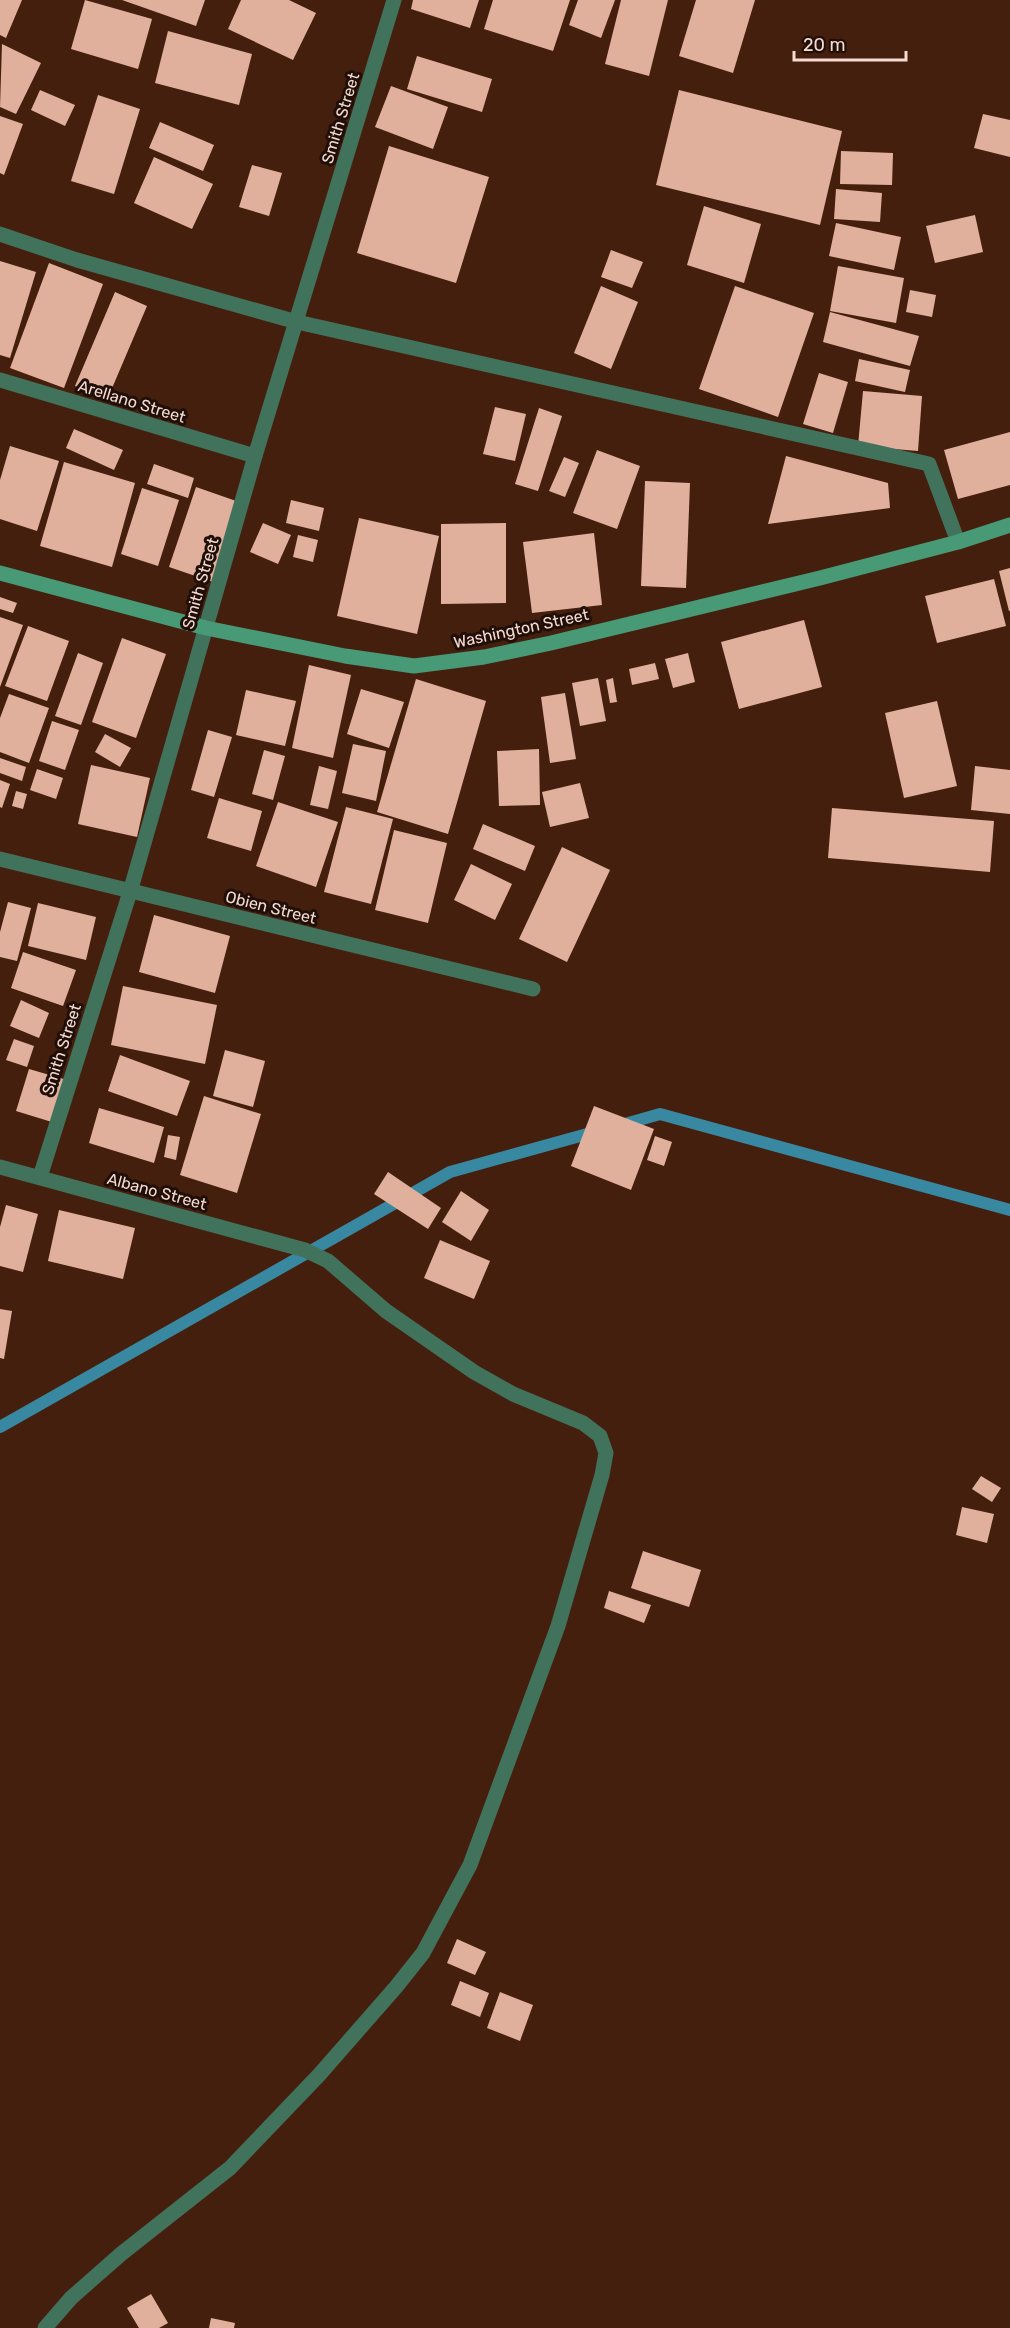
<svg xmlns="http://www.w3.org/2000/svg" width="1010" height="2328" font-family="Rubik,sans-serif">
  <style>
    .lines { fill: none; stroke-linecap: round; stroke-linejoin: round }
    .stream { stroke: #3988a2; stroke-width: 12 }
    .building { fill: #e1b09c }
    .minor { stroke: #41725c; stroke-width: 15 }
    .secondary { stroke: #489976; stroke-width: 15 }
    .labels { text-anchor: middle; stroke-width: 6; stroke-linejoin: round; paint-order: stroke }
    .street-label { font-size: 16px; fill: #f4dad0; stroke: #200f08 }
  </style>
  <rect width="100%" height="100%" fill="#451f0e"/>
  <g class="lines">
    <g class="stream">
      <path d="M618 1126 660 1114 1010 1210"/>
      <path d="M0 1427 450 1172 598 1131"/>
    </g>
  </g>
  <g class="building">
    <path d="M0 0H22L6 38 0 35Z"/>
    <path d="M85 0 152 19 138 69 71 49Z"/>
    <path d="M122 0H205L196 26Z"/>
    <path d="M241 0H289L316 13 293 60 228 29Z"/>
    <path d="M413 0H479L470 28 411 9Z"/>
    <path d="M493 0H570L553 51 484 29Z"/>
    <path d="M578 0H615L601 38 569 25Z"/>
    <path d="M621 0H668L649 76 605 64Z"/>
    <path d="M696 0H755L733 73 679 56Z"/>
    <path d="M168 31 252 54 239 105 155 83Z"/>
    <path d="M2 44 41 63 16 114 0 107Z"/>
    <path d="M417 56 492 79 482 112 407 89Z"/>
    <path d="M391 86 448 107 433 149 375 127Z"/>
    <path d="M40 90 75 105 65 126 31 110Z"/>
    <path d="M679 90 842 131 820 225 656 185Z"/>
    <path d="M98 95 140 109 114 194 71 181Z"/>
    <path d="M983 114 1010 120V157L974 148Z"/>
    <path d="M0 116 23 124 4 175 0 173Z"/>
    <path d="M160 122 214 145 203 171 149 148Z"/>
    <path d="M389 146 489 177 456 283 357 253Z"/>
    <path d="M841 151 893 153 892 185 840 184Z"/>
    <path d="M154 157 213 184 192 229 134 203Z"/>
    <path d="M252 165 282 173 269 216 239 207Z"/>
    <path d="M836 189 882 193 880 222 834 219Z"/>
    <path d="M704 206 761 224 744 283 687 265Z"/>
    <path d="M975 215 983 252 935 263 926 226Z"/>
    <path d="M836 223 901 237 894 270 829 256Z"/>
    <path d="M611 250 643 262 632 288 601 277Z"/>
    <path d="M0 261 36 272 10 358 0 355Z"/>
    <path d="M49 263 103 284 64 388 10 368Z"/>
    <path d="M838 266 904 278 896 323 830 311Z"/>
    <path d="M601 286 638 302 611 369 574 353Z"/>
    <path d="M735 286 814 313 778 417 699 389Z"/>
    <path d="M910 290 936 295 932 317 906 312Z"/>
    <path d="M115 292 147 306 107 400 75 386Z"/>
    <path d="M830 312 919 336 910 366 823 342Z"/>
    <path d="M859 359 910 370 905 392 855 381Z"/>
    <path d="M819 373 848 382 833 433 803 424Z"/>
    <path d="M863 391 922 396 918 451 858 446Z"/>
    <path d="M495 407 526 414 515 461 483 454Z"/>
    <path d="M539 408 562 416 538 491 515 484Z"/>
    <path d="M74 429 123 450 114 470 66 448Z"/>
    <path d="M1010 432V485L958 499 944 450Z"/>
    <path d="M10 446 59 461 37 531 0 519V480Z"/>
    <path d="M597 450 640 466 617 529 573 513Z"/>
    <path d="M786 456 888 483 890 508 768 524Z"/>
    <path d="M564 457 579 463 565 497 549 491Z"/>
    <path d="M64 462 135 483 112 567 40 546Z"/>
    <path d="M154 464 194 478 188 498 147 484Z"/>
    <path d="M645 481 690 483 686 588 641 586Z"/>
    <path d="M196 487 239 502 213 582 169 567Z"/>
    <path d="M142 488 179 500 158 566 121 554Z"/>
    <path d="M291 500 324 508 319 531 286 523Z"/>
    <path d="M359 518 439 536 417 634 337 616Z"/>
    <path d="M263 523 291 535 278 564 250 552Z"/>
    <path d="M506 523V603L441 604V524Z"/>
    <path d="M594 533 602 605 532 613 523 542Z"/>
    <path d="M298 535 318 540 313 562 293 557Z"/>
    <path d="M1010 568V611H1009L999 571Z"/>
    <path d="M994 579 1006 626 937 643 925 596Z"/>
    <path d="M0 597 17 603 13 613 0 609Z"/>
    <path d="M0 617 23 625 0 687Z"/>
    <path d="M804 620 822 687 739 709 721 642Z"/>
    <path d="M28 626 69 641 47 701 5 686Z"/>
    <path d="M122 638 166 654 136 738 92 722Z"/>
    <path d="M78 653 103 663 81 725 55 716Z"/>
    <path d="M688 653 695 682 673 688 665 659Z"/>
    <path d="M655 663 659 679 632 685 629 669Z"/>
    <path d="M309 665 351 675 333 758 292 748Z"/>
    <path d="M598 678 606 721 580 726 572 683Z"/>
    <path d="M613 678 617 702 610 703 606 680Z"/>
    <path d="M416 679 486 701 448 834 377 812Z"/>
    <path d="M361 689 404 702 389 748 347 734Z"/>
    <path d="M246 690 296 701 285 746 236 735Z"/>
    <path d="M565 693 576 759 550 763 541 697Z"/>
    <path d="M9 694 49 708 29 763 0 752V718Z"/>
    <path d="M937 701 957 786 904 798 885 713Z"/>
    <path d="M52 721 79 730 65 770 39 761Z"/>
    <path d="M208 730 232 737 214 797 191 790Z"/>
    <path d="M105 734 131 748 120 767 95 752Z"/>
    <path d="M353 744 386 751 376 801 342 793Z"/>
    <path d="M539 749 540 805 499 806 497 751Z"/>
    <path d="M264 750 285 756 273 800 252 794Z"/>
    <path d="M0 758 26 767 22 781 0 773Z"/>
    <path d="M91 765 150 778 137 837 78 824Z"/>
    <path d="M319 766 337 771 328 809 310 805Z"/>
    <path d="M975 766 1010 770V814L971 810Z"/>
    <path d="M37 769 63 778 56 799 30 790Z"/>
    <path d="M0 780 10 784 2 808 0 807Z"/>
    <path d="M580 783 589 818 550 827 542 792Z"/>
    <path d="M16 791 27 794 23 809 12 806Z"/>
    <path d="M219 798 262 811 251 851 207 838Z"/>
    <path d="M278 802 338 822 316 887 256 866Z"/>
    <path d="M346 807 393 819 371 904 324 892Z"/>
    <path d="M832 808 994 821 990 872 828 858Z"/>
    <path d="M483 824 535 846 525 871 473 849Z"/>
    <path d="M394 830 447 843 428 923 375 910Z"/>
    <path d="M562 847 610 870 567 962 519 939Z"/>
    <path d="M471 864 512 884 495 920 454 900Z"/>
    <path d="M8 902 31 908 17 961 0 957V932Z"/>
    <path d="M38 903 96 917 86 960 28 946Z"/>
    <path d="M154 915 230 936 215 993 139 972Z"/>
    <path d="M23 952 76 970 63 1006 11 988Z"/>
    <path d="M123 986 217 1005 205 1064 111 1045Z"/>
    <path d="M21 1000 49 1013 39 1038 10 1026Z"/>
    <path d="M14 1039 34 1046 27 1067 6 1060Z"/>
    <path d="M225 1050 265 1061 253 1107 213 1096Z"/>
    <path d="M120 1055 190 1081 177 1116 108 1091Z"/>
    <path d="M29 1069 67 1080 55 1123 16 1111Z"/>
    <path d="M204 1096 261 1114 237 1193 180 1175Z"/>
    <path d="M594 1106 654 1129 631 1190 571 1166Z"/>
    <path d="M99 1108 164 1127 154 1163 89 1143Z"/>
    <path d="M168 1135 180 1137 176 1160 164 1157Z"/>
    <path d="M655 1136 672 1142 664 1166 647 1160Z"/>
    <path d="M388 1172 441 1208 428 1229 374 1194Z"/>
    <path d="M461 1191 489 1210 471 1241 442 1222Z"/>
    <path d="M6 1205 38 1214 23 1272 0 1266V1227Z"/>
    <path d="M59 1210 135 1228 123 1279 48 1261Z"/>
    <path d="M440 1240 490 1261 474 1299 424 1278Z"/>
    <path d="M0 1309 12 1311 4 1359 0 1358Z"/>
    <path d="M981 1476 1001 1488 992 1502 972 1489Z"/>
    <path d="M962 1507 994 1514 987 1543 956 1535Z"/>
    <path d="M643 1551 701 1570 689 1607 631 1588Z"/>
    <path d="M609 1591 651 1605 644 1623 604 1608Z"/>
    <path d="M457 1939 486 1952 475 1975 447 1963Z"/>
    <path d="M460 1981 489 1993 480 2017 451 2005Z"/>
    <path d="M500 1992 533 2005 520 2041 487 2028Z"/>
    <path d="M151 2294 168 2323 159 2328H139L127 2308Z"/>
    <path d="M211 2318 235 2323 234 2328H209Z"/>
  </g>
  <g class="lines">
    <g class="minor">
      <path d="M0 234 77 260 297 322 929 464 958 542"/>
      <path d="M0 380 255 456"/>
      <path d="M0 859 533 989"/>
      <path d="M0 1167 305 1250 328 1261 386 1311 474 1372 513 1394 583 1423 600 1436 606 1453 602 1475 558 1626 470 1865 423 1953 396 1987 319 2075 230 2168 121 2254 71 2298 45 2328"/>
      <path d="M40 1177 130 892 255 456 394 0"/>
    </g>
    <path class="secondary" d="M0 573 206 628 345 656 414 666 484 657 551 643 820 578 958 542 1010 525"/>
  </g>
  <g class="labels">
    <g class="street-label">
      <text transform="translate(340 118) rotate(-73)" y="6">Smith Street</text>
      <text transform="translate(132 401) rotate(17)" y="6">Arellano Street</text>
      <text transform="translate(200 583) rotate(-74)" y="6">Smith Street</text>
      <text transform="translate(521 628) rotate(-12)" y="6">Washington Street</text>
      <text transform="translate(271 907) rotate(14)" y="6">Obien Street</text>
      <text transform="translate(61 1049) rotate(-72)" y="6">Smith Street</text>
      <text transform="translate(157 1191) rotate(15)" y="6">Albano Street</text>
    </g>
  </g>
  <path d="M794 51v9h112v-9" fill="none" stroke="#f4dad0" stroke-width="3"/>
  <text x="803" y="51" font-size="18" fill="#f4dad0" stroke="#200f08" stroke-width="4.5" paint-order="stroke">20 m</text>
</svg>
